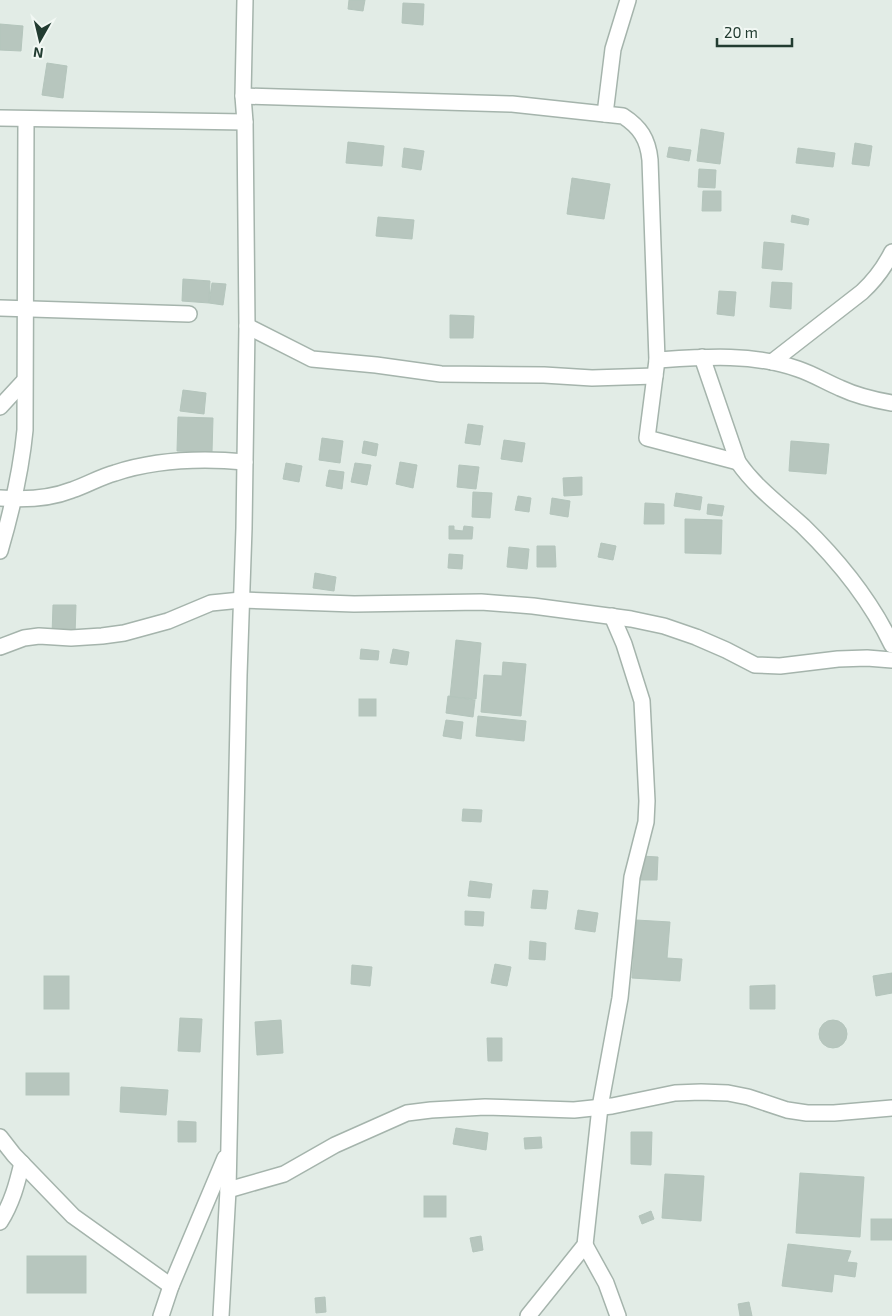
<svg xmlns="http://www.w3.org/2000/svg" width="892" height="1316" font-family="'Exo 2',sans-serif">
  <style>
    .building { fill: #b7c6be; stroke: #b4c5bc }
    .lines { fill: none; stroke-linecap: round; stroke-linejoin: round }
    .minor-casing { stroke: #a5b4ac; stroke-width: 18 }
    .minor { stroke: #fff; stroke-width: 15 }
  </style>
  <rect width="100%" height="100%" fill="#e2ece6"/>
  <g class="building">
    <path d="M349 0H365L363 11 348 9Z"/>
    <path d="M403 3 424 4 423 25 402 23Z"/>
    <path d="M0 24 23 26 21 51 0 50Z"/>
    <path d="M47 63 67 66 63 98 42 95Z"/>
    <path d="M701 129 724 133 720 164 697 161Z"/>
    <path d="M348 142 384 146 382 166 346 163Z"/>
    <path d="M855 143 872 146 869 166 852 164Z"/>
    <path d="M669 147 691 150 689 161 667 157Z"/>
    <path d="M404 148 424 151 421 170 402 167Z"/>
    <path d="M798 148 835 153 833 167 796 163Z"/>
    <path d="M699 169 716 170 715 188 698 187Z"/>
    <path d="M572 178 610 184 604 219 567 214Z"/>
    <path d="M703 191H721V211H702Z"/>
    <path d="M792 215 809 219 808 225 791 222Z"/>
    <path d="M378 217 414 220 412 239 376 236Z"/>
    <path d="M764 242 784 244 782 270 762 268Z"/>
    <path d="M183 279 210 281 209 303 182 301Z"/>
    <path d="M772 282 792 283 791 309 770 307Z"/>
    <path d="M212 283 226 284 223 305 209 303Z"/>
    <path d="M719 291 736 292 734 316 717 314Z"/>
    <path d="M450 315 474 316 473 338H450Z"/>
    <path d="M183 390 206 393 204 414 180 411Z"/>
    <path d="M178 417 213 418 212 452 177 451Z"/>
    <path d="M468 424 483 426 480 445 465 443Z"/>
    <path d="M322 438 343 441 340 463 319 460Z"/>
    <path d="M504 440 525 443 522 462 501 459Z"/>
    <path d="M364 441 378 444 376 456 362 453Z"/>
    <path d="M791 441 829 444 826 474 789 471Z"/>
    <path d="M400 462 417 465 413 488 396 484Z"/>
    <path d="M286 463 302 466 299 482 283 479Z"/>
    <path d="M355 463 371 465 367 485 351 482Z"/>
    <path d="M459 465 479 467 476 489 457 487Z"/>
    <path d="M329 470 344 472 342 489 326 486Z"/>
    <path d="M582 477V495L564 496 563 478Z"/>
    <path d="M473 492 492 493 490 518 472 517Z"/>
    <path d="M676 493 702 497 700 510 674 506Z"/>
    <path d="M518 496 531 498 529 512 515 510Z"/>
    <path d="M552 498 570 501 568 517 550 514Z"/>
    <path d="M645 503 664 504V524H644Z"/>
    <path d="M708 504 724 506 722 516 707 514Z"/>
    <path d="M685 519 722 520 721 554 685 553Z"/>
    <path d="M449 526H454V530L463 531 464 526 473 527 472 539H449Z"/>
    <path d="M601 543 616 546 613 560 598 557Z"/>
    <path d="M537 546H555L556 567H537Z"/>
    <path d="M509 547 529 549 527 569 507 567Z"/>
    <path d="M449 554 463 555 462 569 448 568Z"/>
    <path d="M315 573 336 577 334 591 313 588Z"/>
    <path d="M53 605H76L75 635H52Z"/>
    <path d="M456 640 481 643 476 699 450 697Z"/>
    <path d="M361 649 379 651 378 660 360 659Z"/>
    <path d="M393 649 409 652 407 665 390 663Z"/>
    <path d="M503 662 526 664 521 716 481 712 484 675 502 676Z"/>
    <path d="M448 696 475 700 473 717 446 713Z"/>
    <rect x="359" y="699" width="17" height="17"/>
    <path d="M478 716 526 721 524 741 476 736Z"/>
    <path d="M446 720 463 722 461 739 443 736Z"/>
    <path d="M463 809 482 810 481 822 462 821Z"/>
    <path d="M641 856 658 857 657 880H640Z"/>
    <path d="M470 881 492 884 490 898 468 896Z"/>
    <path d="M533 890 548 891 546 909 531 908Z"/>
    <path d="M578 910 598 913 595 932 575 929Z"/>
    <path d="M465 911 484 912 483 926 465 925Z"/>
    <path d="M636 920 670 922 667 958 682 959 680 981 632 978Z"/>
    <path d="M530 941 546 943 545 960 529 959Z"/>
    <path d="M495 964 511 967 507 986 491 983Z"/>
    <path d="M352 965 372 967 370 986 351 984Z"/>
    <path d="M892 973V993L876 996 873 976Z"/>
    <rect x="44" y="976" width="25" height="33"/>
    <path d="M775 985V1009H750V986Z"/>
    <path d="M180 1018 202 1019 200 1052 178 1051Z"/>
    <path d="M281 1020 283 1053 257 1055 255 1022Z"/>
    <circle cx="833" cy="1034" r="14"/>
    <path d="M487 1038H502V1061H488Z"/>
    <rect x="26" y="1073" width="43" height="22"/>
    <path d="M121 1087 168 1090 166 1115 120 1112Z"/>
    <path d="M178 1121 196 1122V1142H178Z"/>
    <path d="M456 1128 488 1133 486 1150 453 1144Z"/>
    <path d="M631 1132H652L651 1165 631 1164Z"/>
    <path d="M541 1137 542 1148 525 1149 524 1138Z"/>
    <path d="M800 1173 864 1177 860 1237 796 1233Z"/>
    <path d="M665 1174 704 1176 701 1221 662 1218Z"/>
    <rect x="424" y="1196" width="22" height="21"/>
    <path d="M651 1211 654 1219 642 1224 639 1216Z"/>
    <rect x="871" y="1219" width="21" height="21"/>
    <path d="M481 1236 483 1250 473 1252 470 1238Z"/>
    <path d="M788 1244 851 1251 847 1262 857 1263 855 1277 834 1274 832 1292 782 1286Z"/>
    <rect x="27" y="1256" width="59" height="37"/>
    <path d="M325 1297 326 1312 316 1313 315 1298Z"/>
    <path d="M749 1302 752 1316H740L738 1304Z"/>
  </g>
  <g class="lines">
    <defs>
      <g id="minor">
        <path d="M243 96 512 104 623 116C640 127 648 139 650 160L657 360 647 438 738 462"/>
        <path d="M605 114 613 49 628 0"/>
        <path d="M0 118 245 122"/>
        <path d="M0 308 189 314"/>
        <path d="M247 326 312 359 376 365 441 374 544 375 592 378 655 376"/>
        <path d="M702 357 738 462C756 488 780 505 803 526 839 561 870 599 892 645"/>
        <path d="M657 360C703 357 753 353 798 369 813 374 826 382 840 388 857 396 874 400 892 403"/>
        <path d="M772 362 862 292C875 280 884 268 892 252"/>
        <path d="M0 407 24 381"/>
        <path d="M0 498C24 500 49 499 72 490 87 485 100 477 115 473 158 459 201 458 245 462"/>
        <path d="M0 551C12 510 21 472 25 430L26 119"/>
        <path d="M0 647 24 638 39 636 71 638 102 636 124 633 168 621 211 603 241 600 354 604 481 602 533 606 631 619 664 626 696 637 726 650 755 665 780 666 838 659 867 658 892 660"/>
        <path d="M0 1137 14 1155 73 1216 171 1286"/>
        <path d="M228 1190 284 1174 335 1145 407 1113 431 1110 485 1107 574 1110 612 1106 675 1093 701 1092 728 1093 748 1097 787 1110 807 1113H834L892 1108"/>
        <path d="M0 1222C12 1203 17 1184 22 1163"/>
        <path d="M585 1245 606 1283 618 1316"/>
        <path d="M161 1316 171 1286 225 1158"/>
        <path d="M221 1316 228 1190 239 675 244 528 247 326 245 122 243 96 245 0"/>
        <path d="M528 1316 585 1245 600 1107 620 998 632 877 646 822 647 801 642 701 624 644 612 616"/>
      </g>
    </defs>
    <use href="#minor" class="minor-casing"/>
    <use href="#minor" class="minor"/>
  </g>
  <g transform="translate(40 40) rotate(188)" stroke="#f2f8f4" stroke-width="4" paint-order="stroke">
  <path d="M0-4L9 19L0 12L-9 19Z" fill="#223c31"/>
  <text y="-8" font-size="14" font-weight="bold" text-anchor="middle" fill="#223c31">N</text>
  </g>
  <path d="M717 38v8h75v-8" fill="none" stroke="#223c31" stroke-width="2.5"/>
  <text x="724" y="38" font-size="15" fill="#223c31" stroke="#f2f8f4" stroke-width="4" paint-order="stroke">20 m</text>
</svg>
